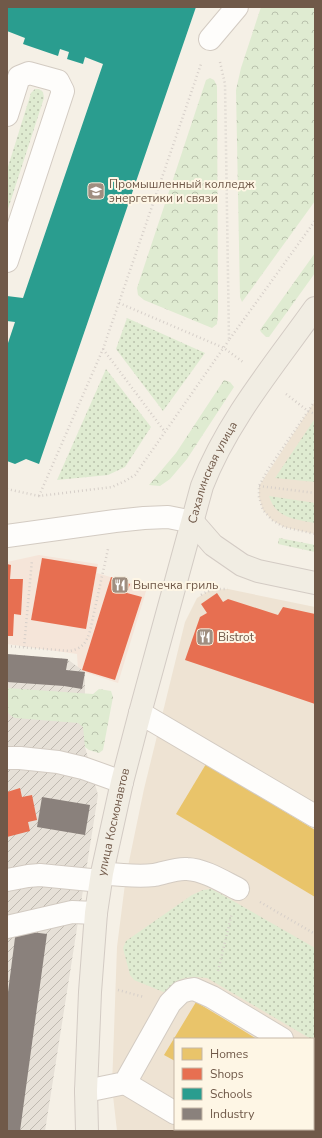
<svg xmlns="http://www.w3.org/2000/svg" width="322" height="1138" font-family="'Nunito Sans',sans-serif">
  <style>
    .residential { fill: #eee3d3; fill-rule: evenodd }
    .commercial { fill: #f5e5d9 }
    .industrial { fill: url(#industrial-furrows) }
    .grass { fill: url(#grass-dots) }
    .forest { fill: url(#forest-crowns) }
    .homes { fill: #e9c46a }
    .shops { fill: #e76f51 }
    .schools { fill: #2a9d8f }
    .industry { fill: #8a817c }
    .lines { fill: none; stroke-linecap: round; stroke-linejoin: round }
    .minor-casing { stroke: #d3cbc2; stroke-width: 24 }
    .major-casing { stroke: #d3cbc4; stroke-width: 24 }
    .path { stroke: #d6cfc9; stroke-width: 2.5; stroke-dasharray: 1 3; stroke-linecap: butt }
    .minor { stroke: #fefdfb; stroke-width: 22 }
    .major { stroke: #f1ede3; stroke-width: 22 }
    .labels { text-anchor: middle; stroke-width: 4; stroke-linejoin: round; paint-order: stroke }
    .poi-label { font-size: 12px; fill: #705949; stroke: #fef6e5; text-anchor: start }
    .street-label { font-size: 12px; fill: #705949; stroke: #fef6e5 }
  </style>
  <defs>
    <pattern id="industrial-furrows" width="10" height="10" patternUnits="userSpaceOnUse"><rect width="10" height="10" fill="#e6e0d7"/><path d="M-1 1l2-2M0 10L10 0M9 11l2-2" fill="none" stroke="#bfb9b0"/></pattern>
    <pattern id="grass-dots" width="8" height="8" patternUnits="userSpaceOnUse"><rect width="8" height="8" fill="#dfebd1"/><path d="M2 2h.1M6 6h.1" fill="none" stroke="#b9c1ac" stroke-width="1.8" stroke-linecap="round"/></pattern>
    <pattern id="forest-crowns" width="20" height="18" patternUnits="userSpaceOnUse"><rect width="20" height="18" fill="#dfebd1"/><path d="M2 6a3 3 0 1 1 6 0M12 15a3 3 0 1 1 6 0" fill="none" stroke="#b9c1ac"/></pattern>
  </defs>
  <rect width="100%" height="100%" fill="#f5f0e6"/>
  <g class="residential">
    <path d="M315 401V534L284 527 272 520 263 510 259 497V486Z"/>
    <path d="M228 589 315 607V1131H117L112 1087 117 947 126 876 144 789 185 622 197 598 210 590ZM175 1039H313V1129H175Z"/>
  </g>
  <path class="commercial" d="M39 555 98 564 97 573 147 588 118 683 78 670 77 654 7 644V562Z"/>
  <path class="industrial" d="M7 654 67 659 85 672V747L98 795 45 1131H7Z"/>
  <g class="grass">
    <path d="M35 89H39L43 92 44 98 7 212V170L31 93Z"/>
    <path d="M127 318 205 353 163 411 116 349Z"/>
    <path d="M106 369 151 427 125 467 108 475 57 480Z"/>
    <path d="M314 420H315V482L275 478Z"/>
    <path d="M269 496 315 503V523C295 519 276 519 269 496Z"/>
    <path d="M279 538 315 545V552L278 544Z"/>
    <path d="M211 889 221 894 315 948V1042L313 1040V1039H311L207 978C197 977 182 976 174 983 171 987 170 991 166 993L134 980 130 975 123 948 126 941 192 895 203 890Z"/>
  </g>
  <g class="forest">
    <path d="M261 7H315V201L242 302 240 297 236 90 241 68Z"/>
    <path d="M210 78 214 80 217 86 218 311 217 324 212 328 144 300 138 295 137 288 206 80Z"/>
    <path d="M315 253V273L269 337H266L261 332 260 330Z"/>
    <path d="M224 380 230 382 234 387 187 459 170 479 160 486 149 485 176 453Z"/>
    <path d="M7 688 93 694 99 689 111 691 113 697 103 750 99 753 89 750 85 747 83 727 78 723 15 718 10 715 7 711Z"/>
  </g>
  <g class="homes">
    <path d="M206 764 315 830V897L176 814Z"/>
    <path d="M196 1002 226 1020 257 1039H175V1061L164 1055Z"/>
    <path d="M313 1073 315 1074V1131H291L287 1129H313Z"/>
  </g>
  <g class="shops">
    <path d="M42 558 97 567 86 629 31 620Z"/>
    <path d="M7 564 11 565 10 579H23L21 615 14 614 13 636H7Z"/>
    <path d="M111 577 130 584 127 593 142 597 115 680 82 670Z"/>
    <path d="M217 593 223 602 228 599 278 615 283 607 315 614V704L185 660 200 617 207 613 201 604Z"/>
    <path d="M20 788 22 797 32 795 37 820 28 822 30 831 7 837V792Z"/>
  </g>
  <path class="schools" d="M7 7H196L39 464 26 459 15 464 7 461V346L15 322 7 321V296L23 298 103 64 85 57 83 64 67 59 69 52 60 49 58 56 23 44 25 38 7 31Z"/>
  <g class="industry">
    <path d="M7 654 68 659 66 670 85 672 82 689 64 686 7 682Z"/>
    <path d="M42 797 90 805 85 835 37 827Z"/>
    <path d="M16 930 47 934 20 1131H7V1000Z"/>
  </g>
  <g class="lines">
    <defs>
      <g id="minor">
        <path d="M210 39 237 7"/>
        <path d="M7 115 19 77 29 73 58 81 63 91 7 261"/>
        <path d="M7 536 115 521 144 518 168 517 193 522"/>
        <path d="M140 713 315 816"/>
        <path d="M7 758H20L58 762 83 768 122 782"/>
        <path d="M102 873C119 875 137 877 154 875 165 873 176 868 187 869 205 870 222 881 238 889"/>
        <path d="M7 880 28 876 40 875 101 881"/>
        <path d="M7 927 72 912 96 913"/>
        <path d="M313 1058 315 1059"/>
        <path d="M125 1083 175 1113"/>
        <path d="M86 1091 125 1083 170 1003 181 992 188 990 194 989 212 997 282 1039"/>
        <path d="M201 1129 204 1131"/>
      </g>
      <g id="major">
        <path d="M193 522 213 545 242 565 258 571 315 583"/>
        <path id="s1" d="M87 1131 86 1091 90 992 96 913 102 873 122 782 140 713 202 486C227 421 275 364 315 308"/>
      </g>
    </defs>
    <use href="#minor" class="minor-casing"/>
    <use href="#major" class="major-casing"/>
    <g class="path">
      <path d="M220 62 225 84 229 340 315 221"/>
      <path d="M119 303 224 348 243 362"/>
      <path d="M103 349 165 432"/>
      <path d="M286 394 308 411 315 414"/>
      <path d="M315 401 269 468 259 486V497L263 510 272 520 284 527 315 534"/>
      <path d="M259 486 315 493"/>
      <path d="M7 489 39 496 112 487 125 481 135 475 229 340"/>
      <path d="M39 496 103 349 201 64"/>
      <path d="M201 595C211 589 216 589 228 589"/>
      <path d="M7 646 70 651C83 648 86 643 90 631L108 549"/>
      <path d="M24 647 32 560"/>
      <path d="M260 902 315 934"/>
      <path d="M218 971 232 913"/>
      <path d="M118 990 144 997"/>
    </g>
    <use href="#minor" class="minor"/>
    <use href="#major" class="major"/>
  </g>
  <defs>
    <symbol id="university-square" viewBox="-11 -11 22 22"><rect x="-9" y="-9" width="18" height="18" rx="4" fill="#9f8e80" stroke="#fef6e5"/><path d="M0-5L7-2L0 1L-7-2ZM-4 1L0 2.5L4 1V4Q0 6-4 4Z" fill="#fff"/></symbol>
    <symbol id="restaurant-square" viewBox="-11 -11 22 22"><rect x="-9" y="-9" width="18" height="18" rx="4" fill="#9f8e80" stroke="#fef6e5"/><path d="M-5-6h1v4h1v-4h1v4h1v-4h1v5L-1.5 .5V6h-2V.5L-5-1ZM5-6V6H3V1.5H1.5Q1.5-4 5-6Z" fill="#fff"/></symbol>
  </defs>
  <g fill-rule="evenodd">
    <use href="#university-square" x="86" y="181" width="20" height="20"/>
    <use href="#restaurant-square" x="110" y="575" width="20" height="20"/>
    <use href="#restaurant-square" x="195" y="627" width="20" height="20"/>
  </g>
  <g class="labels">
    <g class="poi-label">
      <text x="109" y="188">Промышленный колледж<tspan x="109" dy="14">энергетики и связи</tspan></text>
      <text x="133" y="589">Выпечка гриль</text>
      <text x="218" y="641">Bistrot</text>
    </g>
    <g class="street-label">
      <text dy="4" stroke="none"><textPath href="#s1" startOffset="675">Сахалинская улица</textPath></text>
      <text dy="4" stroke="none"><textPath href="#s1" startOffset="311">улица Космонавтов</textPath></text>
    </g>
  </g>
  <rect width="322" height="1138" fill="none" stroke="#705949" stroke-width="16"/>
  <rect x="174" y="1038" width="140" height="92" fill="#fef6e5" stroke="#c5b7a7"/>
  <rect x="182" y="1048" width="20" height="12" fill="#e9c46a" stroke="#c5b7a7"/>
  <text x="210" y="1058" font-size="12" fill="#705949">Homes</text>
  <rect x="182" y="1068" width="20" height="12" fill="#e76f51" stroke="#c5b7a7"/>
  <text x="210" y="1078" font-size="12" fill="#705949">Shops</text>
  <rect x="182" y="1088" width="20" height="12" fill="#2a9d8f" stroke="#c5b7a7"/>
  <text x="210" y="1098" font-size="12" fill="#705949">Schools</text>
  <rect x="182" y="1108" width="20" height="12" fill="#8a817c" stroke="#c5b7a7"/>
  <text x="210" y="1118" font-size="12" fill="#705949">Industry</text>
</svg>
